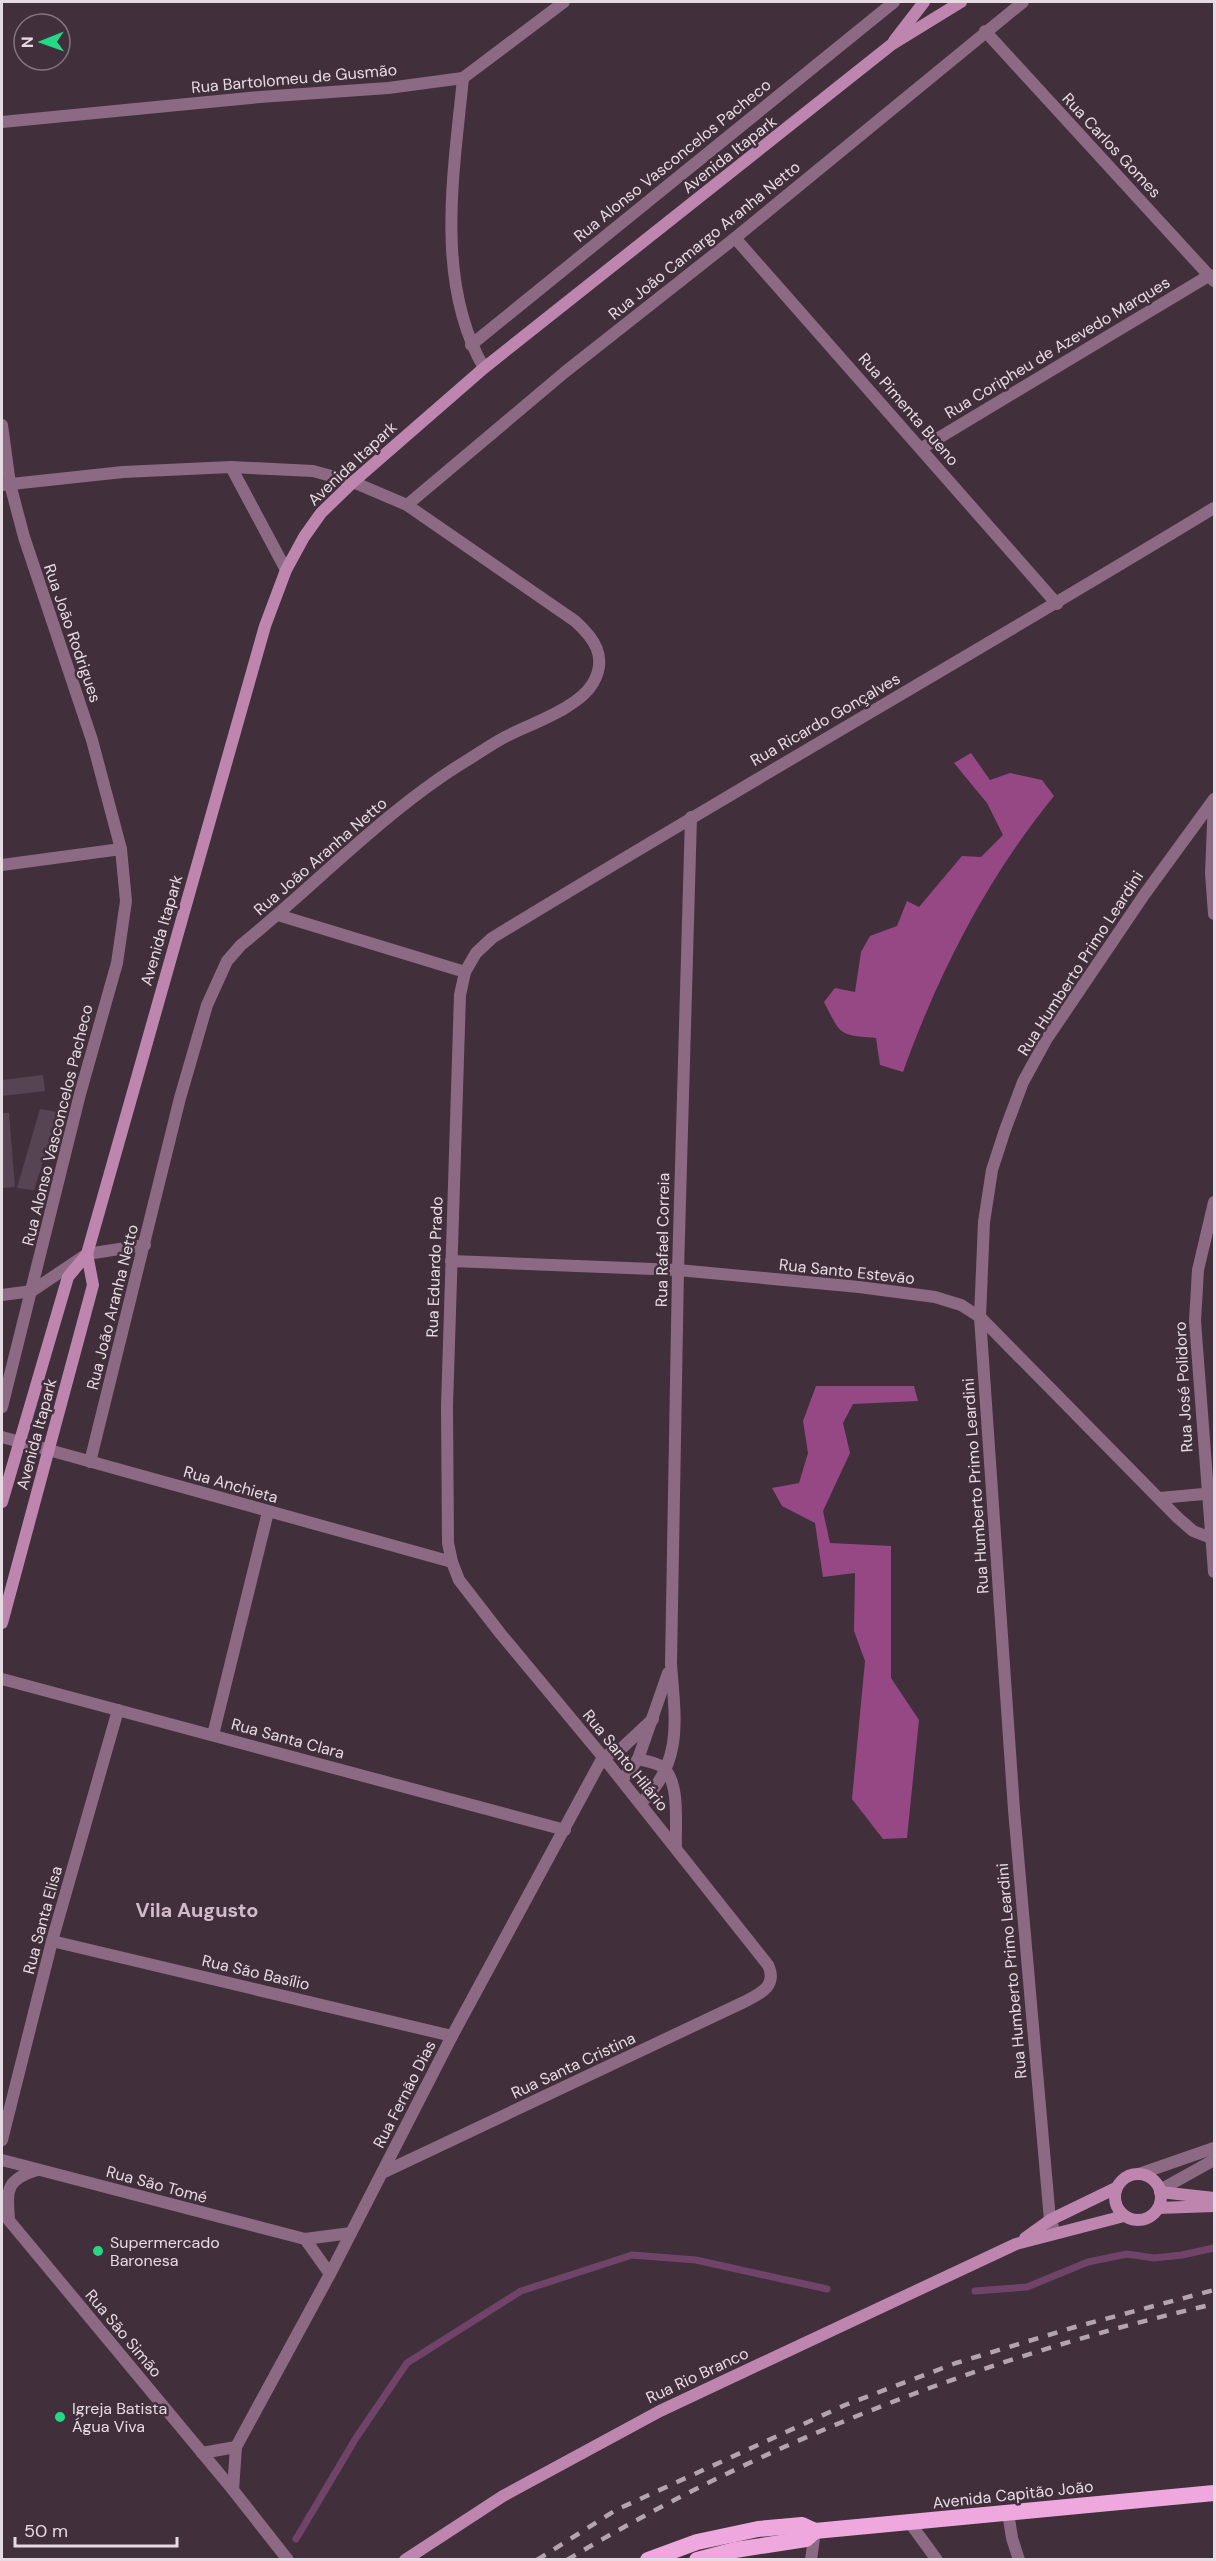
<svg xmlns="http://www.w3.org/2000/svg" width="1216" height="2561" font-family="'DM Sans',sans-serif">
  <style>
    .forest { fill: #954884 }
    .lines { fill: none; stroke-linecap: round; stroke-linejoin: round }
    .stream { stroke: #704468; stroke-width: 7 }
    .building { fill: #574452 }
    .minor { stroke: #8d6a83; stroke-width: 12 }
    .tertiary { stroke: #8d6a83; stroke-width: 12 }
    .secondary { stroke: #be86af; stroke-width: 12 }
    .trunk { stroke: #efa8dd; stroke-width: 16 }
    .rail { stroke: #b3a5af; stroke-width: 4.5; stroke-dasharray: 10 10; stroke-linecap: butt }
    .poi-dot { fill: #24d886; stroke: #412f3c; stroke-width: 2 }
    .labels { text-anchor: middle; stroke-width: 5; stroke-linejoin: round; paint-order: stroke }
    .street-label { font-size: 16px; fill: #e7dbe3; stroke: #412f3c }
    .poi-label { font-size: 16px; fill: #e7dbe3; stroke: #412f3c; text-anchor: start }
    .quarter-label { font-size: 20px; font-weight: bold; fill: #d2bbcb; stroke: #412f3c }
  </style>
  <rect width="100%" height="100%" fill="#412f3c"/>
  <g class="forest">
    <path d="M971 753 990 780 1010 773 1042 780 1054 796C987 878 939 972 903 1072L880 1065 876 1038C838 1035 841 1035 824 1002L835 988 855 992 861 952 870 936 897 926 907 901 919 907 962 856 981 857 1003 835 987 803 954 763Z"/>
    <path d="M816 1386H914L918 1401 853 1404 843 1423 850 1453 823 1511 830 1543 891 1546V1678L919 1720 907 1838 883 1839 852 1799 865 1661 854 1631 855 1573 823 1577 815 1523 782 1506 772 1488 799 1483 808 1453 803 1421Z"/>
  </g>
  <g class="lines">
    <g class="stream">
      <path d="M975 2291 1027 2287 1088 2262 1127 2254 1154 2258 1182 2255 1214 2248"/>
      <path d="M296 2539 356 2438 407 2363 521 2291 632 2255 696 2260 827 2289"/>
    </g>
  </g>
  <g class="building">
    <path d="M43 1075 45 1091 2 1096V1080Z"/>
    <path d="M40 1109 59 1112 34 1190 17 1188Z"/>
    <path d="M2 1113H9L15 1187 2 1188Z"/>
  </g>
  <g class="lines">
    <g class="minor">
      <path d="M985 31 1214 281"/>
      <path d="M463 78C454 172 434 281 484 368"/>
      <path d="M2 122 260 97 388 88 463 78 564 2"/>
      <path d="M735 238 1057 604"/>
      <path d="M471 345 894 2"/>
      <path d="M2 425 10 484 24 537 92 740 121 849 126 901 117 963 80 1094 2 1407"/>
      <path d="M922 448 1210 275"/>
      <path d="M231 467 286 570"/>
      <path d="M2 485 123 472 231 467 313 471 353 482 407 505 575 621C594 638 608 657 593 683 579 708 530 724 505 737 492 744 479 753 466 761 387 809 314 886 241 945L227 961 207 1005 180 1098 90 1462"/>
      <path d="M407 505 565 372 735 238 1023 2"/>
      <path d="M1214 800 1211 873 1214 914"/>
      <path d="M2 865 121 849"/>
      <path d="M278 915 465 972"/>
      <path d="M451 1261 678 1270 859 1287 935 1297 961 1305 980 1317 1177 1517 1193 1531 1211 1538 1214 1537"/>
      <path d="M2 1295 32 1291 87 1254 145 1245"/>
      <path d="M2 1437 452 1562"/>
      <path d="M1160 1498 1214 1493"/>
      <path d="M2 1679 565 1830"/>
      <path d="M213 1735 268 1512"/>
      <path d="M638 1759C646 1761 654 1762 661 1766 681 1779 675 1826 676 1847"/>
      <path d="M622 1780 638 1759 668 1673"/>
      <path d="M641 1803C684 1762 675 1718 671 1664L678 1270 691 817"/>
      <path d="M52 1941 452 2036"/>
      <path d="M2 2140 52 1941 118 1710"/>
      <path d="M382 2173 744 2002C760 1994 778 1986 768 1965L603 1757 622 1748 653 1719"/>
      <path d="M1055 2232 1050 2220 1014 1810 980 1317 984 1222 992 1170 1005 1130 1023 1082 1046 1040 1144 895 1214 799"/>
      <path d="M811 2560 815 2531"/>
    </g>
    <g class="tertiary">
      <path d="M1214 1202 1198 1270 1195 1321 1214 1572"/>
      <path d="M2 2160 305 2239 351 2233"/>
      <path d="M1139 2174 1214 2148"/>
      <path d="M1160 2190 1214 2160"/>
      <path d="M2 2212 233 2490 288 2560"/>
      <path d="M9 2220C7 2190 5 2180 37 2170"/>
      <path d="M305 2239 330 2274"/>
      <path d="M202 2453 236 2447"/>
      <path d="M233 2490 236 2447 330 2274 452 2036 603 1757 500 1633 459 1580 452 1562 448 1543 447 1406 460 995 465 972 476 953 492 938C731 792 975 653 1214 508"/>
      <path d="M1008 2512 1012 2538 1019 2560"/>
      <path d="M910 2523 937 2560"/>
    </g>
    <g class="secondary">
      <path d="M894 41 924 2"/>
      <path d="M2 1502 68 1277 87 1254 265 626 286 570 304 537 321 513 353 482 484 368 891 45 961 2"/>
      <path d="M2 1623 93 1285 87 1254"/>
      <circle cx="1138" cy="2197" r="23"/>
      <path d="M1160 2192 1214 2198"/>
      <path d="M1158 2208 1214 2206"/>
      <path d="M1025 2238 1050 2220 1116 2188"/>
      <path d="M405 2560 503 2496 660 2411 1016 2244 1124 2216"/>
    </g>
    <g class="trunk">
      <path d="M648 2560 697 2542 758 2529 802 2525 815 2531 1214 2493"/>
      <path d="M697 2560 735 2550 806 2539 815 2531"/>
    </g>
    <g class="rail">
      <path d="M537 2560 616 2510 845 2405 956 2363 1075 2327 1214 2290"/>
      <path d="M567 2560C767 2440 988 2356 1214 2304"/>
    </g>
  </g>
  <g class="poi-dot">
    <circle cx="98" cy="2251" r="6"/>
    <circle cx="60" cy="2417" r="6"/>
  </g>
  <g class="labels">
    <g class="street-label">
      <text transform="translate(294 78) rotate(-5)" y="6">Rua Bartolomeu de Gusmão</text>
      <text transform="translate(1112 145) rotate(47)" y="6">Rua Carlos Gomes</text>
      <text transform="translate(729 154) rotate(-38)" y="6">Avenida Itapark</text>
      <text transform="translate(672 160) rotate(-39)" y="6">Rua Alonso Vasconcelos Pacheco</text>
      <text transform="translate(704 240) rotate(-39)" y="6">Rua João Camargo Aranha Netto</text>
      <text transform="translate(1057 347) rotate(-31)" y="6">Rua Coripheu de Azevedo Marques</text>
      <text transform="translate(909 409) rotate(49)" y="6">Rua Pimenta Bueno</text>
      <text transform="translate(352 463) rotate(-43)" y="6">Avenida Itapark</text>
      <text transform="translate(73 633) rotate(71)" y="6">Rua João Rodrigues</text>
      <text transform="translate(825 719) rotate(-30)" y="6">Rua Ricardo Gonçalves</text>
      <text transform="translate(320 856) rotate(-41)" y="6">Rua João Aranha Netto</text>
      <text transform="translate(161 930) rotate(-74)" y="6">Avenida Itapark</text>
      <text transform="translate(1080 963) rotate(-57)" y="6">Rua Humberto Primo Leardini</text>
      <text transform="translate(57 1125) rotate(-76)" y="6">Rua Alonso Vasconcelos Pacheco</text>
      <text transform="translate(662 1240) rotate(-89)" y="6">Rua Rafael Correia</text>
      <text transform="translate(434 1267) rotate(-88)" y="6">Rua Eduardo Prado</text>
      <text transform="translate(847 1271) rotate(6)" y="6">Rua Santo Estevão</text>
      <text transform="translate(112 1307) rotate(-76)" y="6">Rua João Aranha Netto</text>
      <text transform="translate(1183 1387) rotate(-93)" y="6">Rua José Polidoro</text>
      <text transform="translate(36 1434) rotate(-75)" y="6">Avenida Itapark</text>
      <text transform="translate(231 1484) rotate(16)" y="6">Rua Anchieta</text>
      <text transform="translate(975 1486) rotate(-94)" y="6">Rua Humberto Primo Leardini</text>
      <text transform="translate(288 1738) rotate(15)" y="6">Rua Santa Clara</text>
      <text transform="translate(626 1760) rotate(51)" y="6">Rua Santo Hilário</text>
      <text transform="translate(42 1920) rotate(-75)" y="6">Rua Santa Elisa</text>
      <text transform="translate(1011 1971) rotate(-95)" y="6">Rua Humberto Primo Leardini</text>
      <text transform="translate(256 1972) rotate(13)" y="6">Rua São Basílio</text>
      <text transform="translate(573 2065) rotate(-25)" y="6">Rua Santa Cristina</text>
      <text transform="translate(404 2094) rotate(-63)" y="6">Rua Fernão Dias</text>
      <text transform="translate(157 2184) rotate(15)" y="6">Rua São Tomé</text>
      <text transform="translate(124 2333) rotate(50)" y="6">Rua São Simão</text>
      <text transform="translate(697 2375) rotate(-25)" y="6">Rua Rio Branco</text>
      <text transform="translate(1013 2494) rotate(-6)" y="6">Avenida Capitão João</text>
    </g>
    <g class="poi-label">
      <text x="110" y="2248">Supermercado<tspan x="110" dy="18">Baronesa</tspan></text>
      <text x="72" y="2414">Igreja Batista<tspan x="72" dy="18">Água Viva</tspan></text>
    </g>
    <g class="quarter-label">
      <text x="197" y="1917">Vila Augusto</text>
    </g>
  </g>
  <rect width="1216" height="2561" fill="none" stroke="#e7dbe3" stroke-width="6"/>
  <g transform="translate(42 42) rotate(269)"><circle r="28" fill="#412f3c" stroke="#83747f" stroke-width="1.5"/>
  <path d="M0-4.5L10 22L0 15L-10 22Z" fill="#24d886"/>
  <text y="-9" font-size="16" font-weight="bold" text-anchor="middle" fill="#e7dbe3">N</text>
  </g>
  <path d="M15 2537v9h162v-9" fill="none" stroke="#e7dbe3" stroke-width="3"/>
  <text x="24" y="2537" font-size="18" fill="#e7dbe3" stroke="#412f3c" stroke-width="4.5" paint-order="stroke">50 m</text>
</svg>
